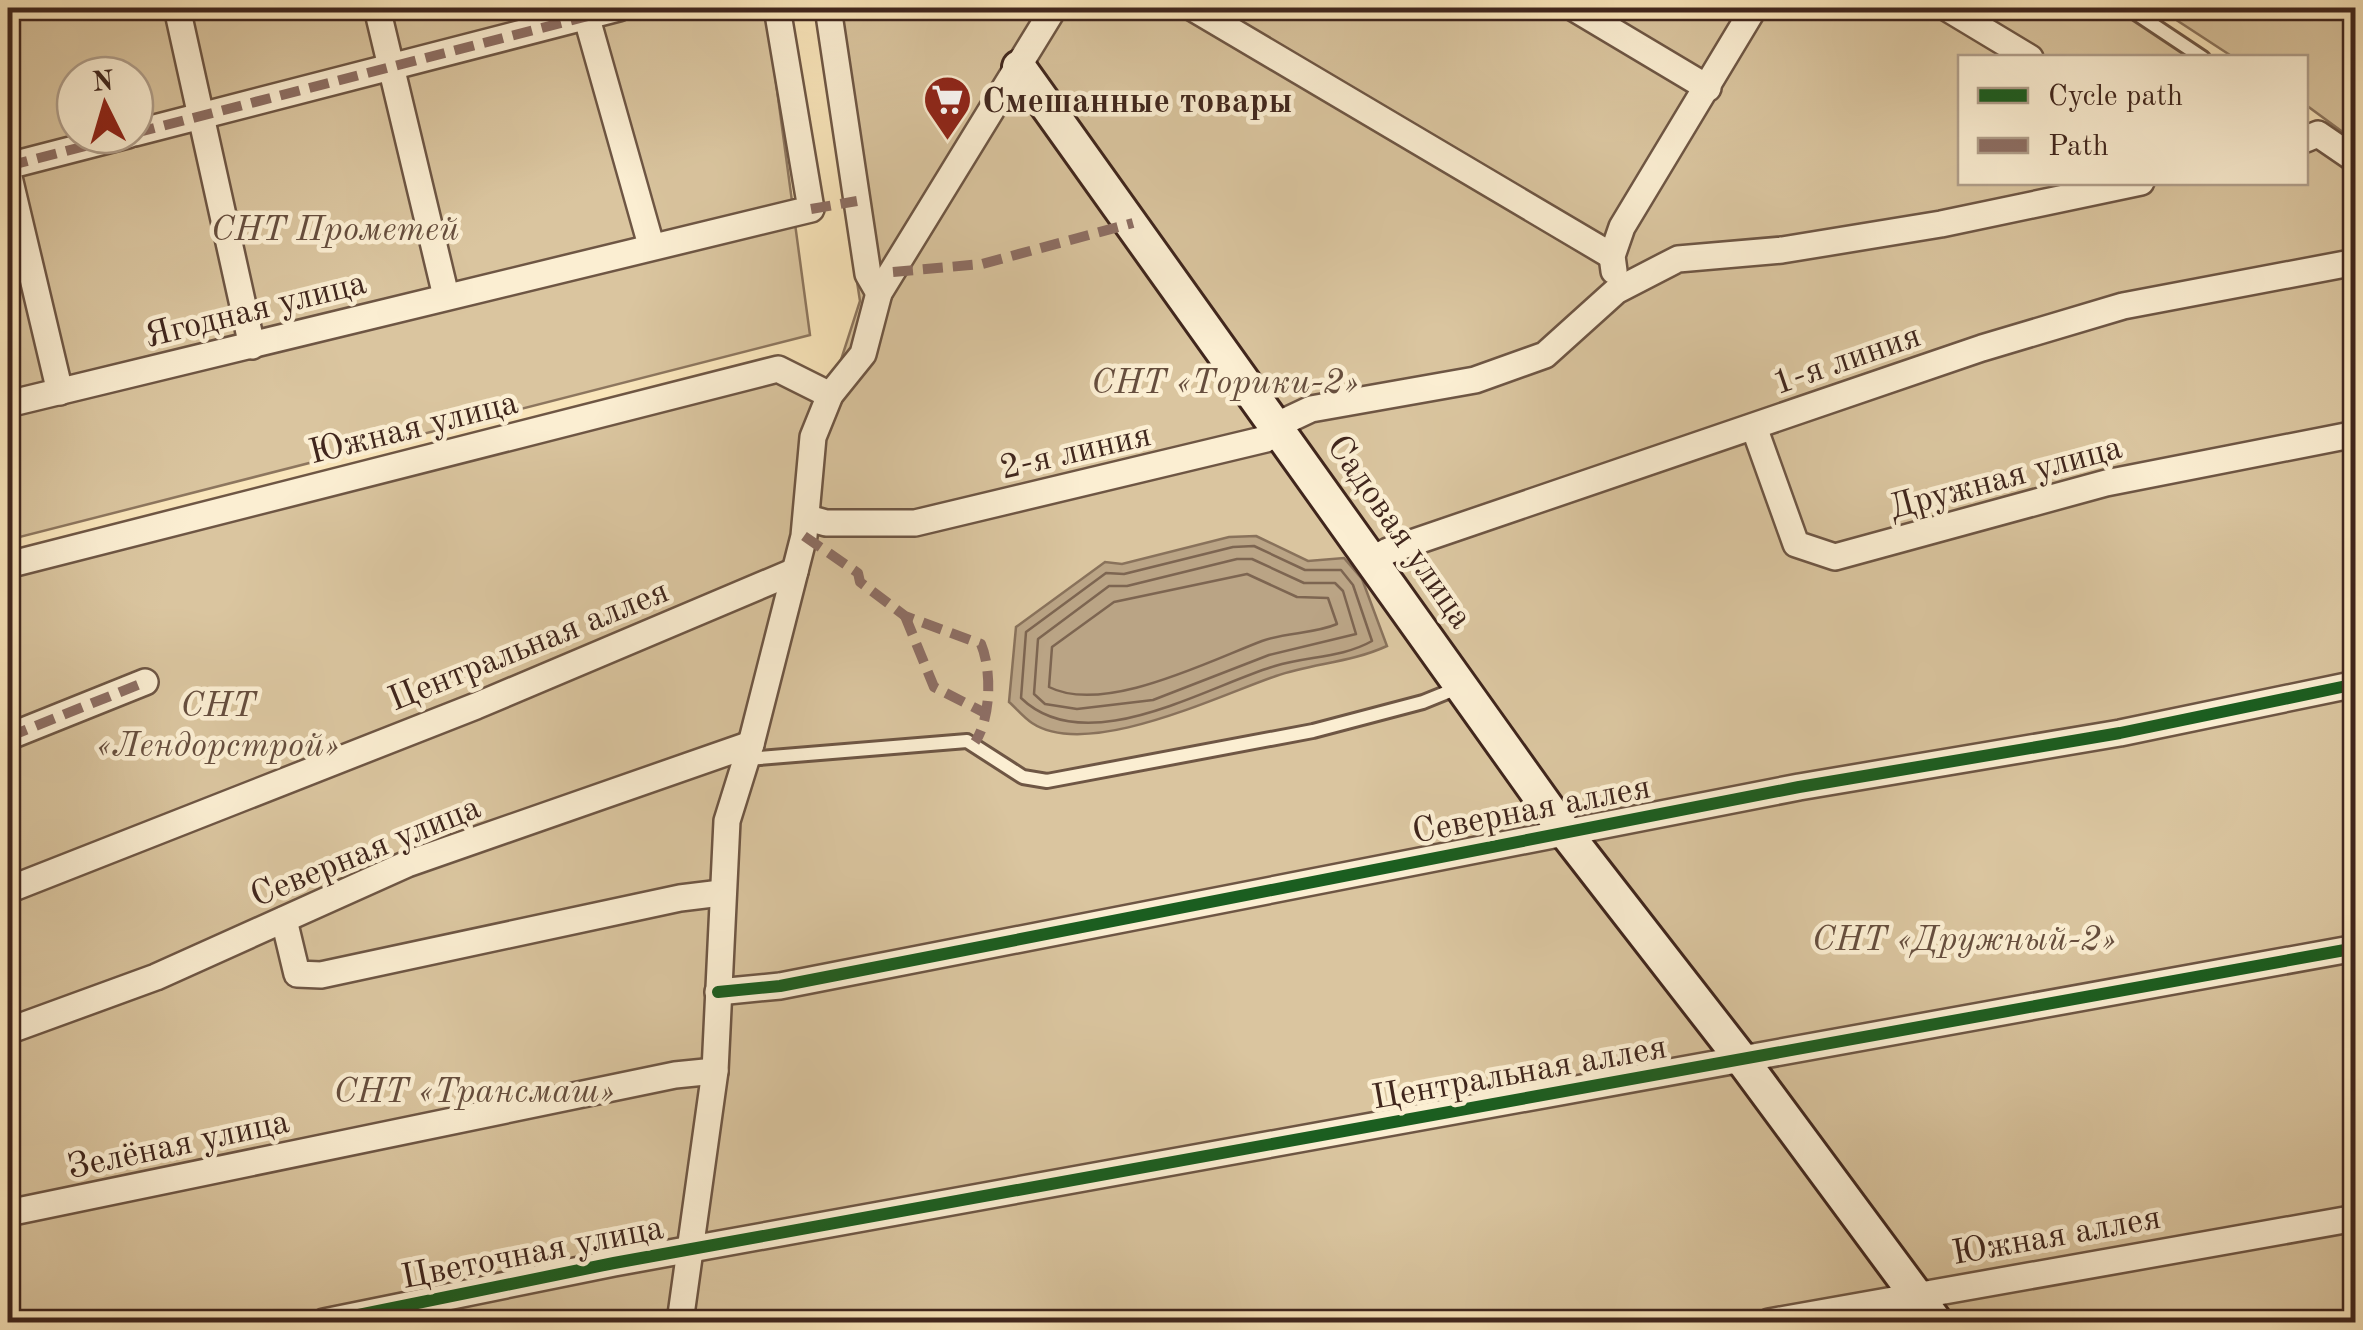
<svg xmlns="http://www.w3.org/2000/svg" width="2363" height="1330" font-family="'Old Standard TT',serif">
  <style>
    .green { fill: #dac59f; stroke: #8d765e; stroke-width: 2.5; fill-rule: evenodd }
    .water { fill: #baa485; stroke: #89725b; stroke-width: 2.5 }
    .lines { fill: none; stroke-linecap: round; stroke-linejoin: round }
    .shore { stroke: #7d6551; stroke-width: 2.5 }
    .lane-casing { stroke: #6e5644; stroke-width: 18 }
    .street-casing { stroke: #6e5644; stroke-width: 30 }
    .secondary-casing { stroke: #40261d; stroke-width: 38 }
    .lane { stroke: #fbeed2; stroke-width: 12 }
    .street { stroke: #fbeed2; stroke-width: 25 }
    .secondary { stroke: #fbeed2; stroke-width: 32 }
    .quiet { stroke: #8d6e63; stroke-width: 10; stroke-dasharray: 20 10; stroke-linecap: butt }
    .cycleway-casing { stroke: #fbeed2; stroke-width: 19 }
    .cycleway { stroke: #1b5e20; stroke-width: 12 }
    .labels { text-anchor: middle; stroke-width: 9; stroke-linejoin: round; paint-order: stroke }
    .poi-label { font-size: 35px; font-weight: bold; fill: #40261d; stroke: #fbeed2; text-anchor: start }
    .park-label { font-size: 35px; font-style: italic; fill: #664e3e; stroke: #fbeed2 }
    .street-label { font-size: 35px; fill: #40261d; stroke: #fbeed2 }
  </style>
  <rect width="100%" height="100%" fill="#f9e5ba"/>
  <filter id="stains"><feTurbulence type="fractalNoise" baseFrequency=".002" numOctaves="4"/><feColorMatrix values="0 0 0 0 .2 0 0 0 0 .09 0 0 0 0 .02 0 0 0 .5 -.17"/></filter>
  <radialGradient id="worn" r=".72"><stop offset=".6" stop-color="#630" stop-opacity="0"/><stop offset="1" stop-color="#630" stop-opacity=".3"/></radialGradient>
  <g class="green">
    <path d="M8 8H766L810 335 8 540ZM75 75H135V135H75Z"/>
    <path d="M815 8H2128L2203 57 1960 58V182H2306V125L2355 160V1322H8V565L778 369 830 394 860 301Z"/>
    <path d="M2158 8H2355V141L2306 105V58L2233 57Z"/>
  </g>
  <path class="water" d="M1256 536 1308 561 1344 558 1362 579 1387 646C1350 663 1313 663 1276 676 1220 695 1088 760 1032 723 1023 717 1016 708 1009 702L1016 627 1105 562 1122 564 1229 537Z"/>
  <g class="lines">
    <g class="shore">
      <path d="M1254 546 1305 570H1341L1353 585 1372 641C1342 658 1307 656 1275 666 1205 687 1086 761 1021 698L1026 632 1106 573 1124 574 1233 547Z"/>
      <path d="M1237 559H1252L1304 583H1335L1343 591 1356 634 1269 655 1153 700 1077 709 1045 704 1034 694 1038 639 1109 586H1127Z"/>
      <path d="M1247 574 1297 597 1328 598 1337 624C1314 634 1286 632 1262 641 1209 661 1104 715 1049 687L1052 647 1114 602Z"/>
    </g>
    <defs>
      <g id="lane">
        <path d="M2128 8 2203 58"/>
        <path d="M747 759 967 741 1023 777 1047 781 1313 731 1423 702 1460 687"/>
      </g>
      <g id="street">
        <path d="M177 8 252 346"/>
        <path d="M377 8 446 296"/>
        <path d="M584 8 651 245"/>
        <path d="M828 8 868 274 879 293"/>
        <path d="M1193 8 1612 256"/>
        <path d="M1574 8 1708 88"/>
        <path d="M1947 8 2030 58"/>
        <path d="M135 133 619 8"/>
        <path d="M2306 139 2318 134 2356 160"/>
        <path d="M8 166 128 135"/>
        <path d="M8 173 60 392"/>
        <path d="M1614 271 1612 256 1622 227 1754 8"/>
        <path d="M8 404 811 209 777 8"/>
        <path d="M1754 427 1796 544 1835 557 2106 483 2356 434"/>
        <path d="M808 518 826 523H915L1266 439 1277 425 1311 409 1475 380 1545 355 1616 291 1678 259 1782 250 1941 224 2141 182"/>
        <path d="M1370 561 1388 551 1982 348 2123 306 2356 262"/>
        <path d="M8 565 778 369 830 395"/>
        <path d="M8 737 145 682"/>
        <path d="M8 890 476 706 795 571"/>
        <path d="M284 920 297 974 321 975 680 898 721 893"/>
        <path d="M718 992 780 986 1799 787 2120 733 2356 684"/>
        <path d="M8 1031 156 977 407 864 751 744"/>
        <path d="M8 1213 675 1075 715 1071"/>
        <path d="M324 1322 614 1263 2356 948"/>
        <path d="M680 1322 715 1071 727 821 751 744 804 536 813 437 830 395 863 354 879 293 1054 8"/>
        <path d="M1769 1322 2356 1218"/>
      </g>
      <path id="secondary" d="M1019 67 1565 832 1743 1061 1936 1322"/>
    </defs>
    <use href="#lane" class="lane-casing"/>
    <use href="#street" class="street-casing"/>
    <use href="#secondary" class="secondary-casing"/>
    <use href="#lane" class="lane"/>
    <use href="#street" class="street"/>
    <use href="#secondary" class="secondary"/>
    <g class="quiet">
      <path d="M135 133 619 8"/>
      <path d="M8 166 128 135"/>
      <path d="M811 209 857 201"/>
      <path d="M893 272 982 264 1133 223"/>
      <path d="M804 536 858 573 860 582 905 616 981 644C992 670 991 719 975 742"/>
      <path d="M905 616 934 687 985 713"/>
      <path d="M8 737 145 682"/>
    </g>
    <defs>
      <g id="cycleway">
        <path d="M718 992 780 986 1799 787 2120 733 2356 684"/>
        <path d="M324 1322 614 1263 2356 948"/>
      </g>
    </defs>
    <use href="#cycleway" class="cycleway-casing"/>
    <use href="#cycleway" class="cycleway"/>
  </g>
  <defs>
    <symbol id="supermarket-pin" viewBox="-11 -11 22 30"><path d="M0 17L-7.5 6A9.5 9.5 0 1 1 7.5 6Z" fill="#8f2418" stroke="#fbeed2"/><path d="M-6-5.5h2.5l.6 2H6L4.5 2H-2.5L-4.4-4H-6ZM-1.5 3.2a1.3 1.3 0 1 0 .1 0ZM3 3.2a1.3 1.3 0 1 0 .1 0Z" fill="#fff"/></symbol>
  </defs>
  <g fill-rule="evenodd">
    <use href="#supermarket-pin" x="920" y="72" width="55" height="75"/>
  </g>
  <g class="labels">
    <g class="poi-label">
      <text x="982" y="112">Смешанные товары</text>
    </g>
    <g class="park-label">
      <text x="335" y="240">СНТ Прометей</text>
      <text x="1225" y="393">СНТ «Торики-2»</text>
      <text x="218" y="716">СНТ<tspan x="218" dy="40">«Лендорстрой»</tspan></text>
      <text x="1964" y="950">СНТ «Дружный-2»</text>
      <text x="474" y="1102">СНТ «Трансмаш»</text>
    </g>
    <g class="street-label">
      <text transform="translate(255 308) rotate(-14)" y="12">Ягодная улица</text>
      <text transform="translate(1846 358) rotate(-19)" y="12">1-я линия</text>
      <text transform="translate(413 426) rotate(-14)" y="12">Южная улица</text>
      <text transform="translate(1075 450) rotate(-13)" y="12">2-я линия</text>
      <text transform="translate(2005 476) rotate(-15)" y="12">Дружная улица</text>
      <text transform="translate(1401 531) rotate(55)" y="12">Садовая улица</text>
      <text transform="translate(528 644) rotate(-22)" y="12">Центральная аллея</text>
      <text transform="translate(1531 808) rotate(-11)" y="12">Северная аллея</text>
      <text transform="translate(365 850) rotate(-22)" y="12">Северная улица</text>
      <text transform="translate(1519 1071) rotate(-10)" y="12">Центральная аллея</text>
      <text transform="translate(178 1143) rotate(-12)" y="12">Зелёная улица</text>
      <text transform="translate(2056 1234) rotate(-10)" y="12">Южная аллея</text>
      <text transform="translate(532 1251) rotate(-11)" y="12">Цветочная улица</text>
    </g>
  </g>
  <rect width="2363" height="1330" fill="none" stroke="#f9e5ba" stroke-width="40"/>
  <rect x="10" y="10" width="2343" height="1310" fill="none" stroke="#40261d" stroke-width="5"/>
  <rect x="20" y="20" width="2323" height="1290" fill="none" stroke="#40261d" stroke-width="2.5"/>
  <rect x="1958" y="55" width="350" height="130" fill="#fbeed2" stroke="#b09e8a" stroke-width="2.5"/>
  <rect x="1978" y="88" width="50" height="15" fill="#1b5e20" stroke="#b09e8a" stroke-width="2.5"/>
  <text x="2048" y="105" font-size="30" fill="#40261d">Cycle path</text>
  <rect x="1978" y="138" width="50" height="15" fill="#8d6e63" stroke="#b09e8a" stroke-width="2.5"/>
  <text x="2048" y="155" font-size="30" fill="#40261d">Path</text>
  <g transform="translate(105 105) rotate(355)"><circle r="48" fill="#fbeed2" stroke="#b09e8a" stroke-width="2.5"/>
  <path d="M0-8L18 38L0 25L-18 38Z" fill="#8f2418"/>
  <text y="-15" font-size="28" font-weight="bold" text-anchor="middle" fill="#40261d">N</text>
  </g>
  <rect width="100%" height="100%" filter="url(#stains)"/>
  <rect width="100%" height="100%" fill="url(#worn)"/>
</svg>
